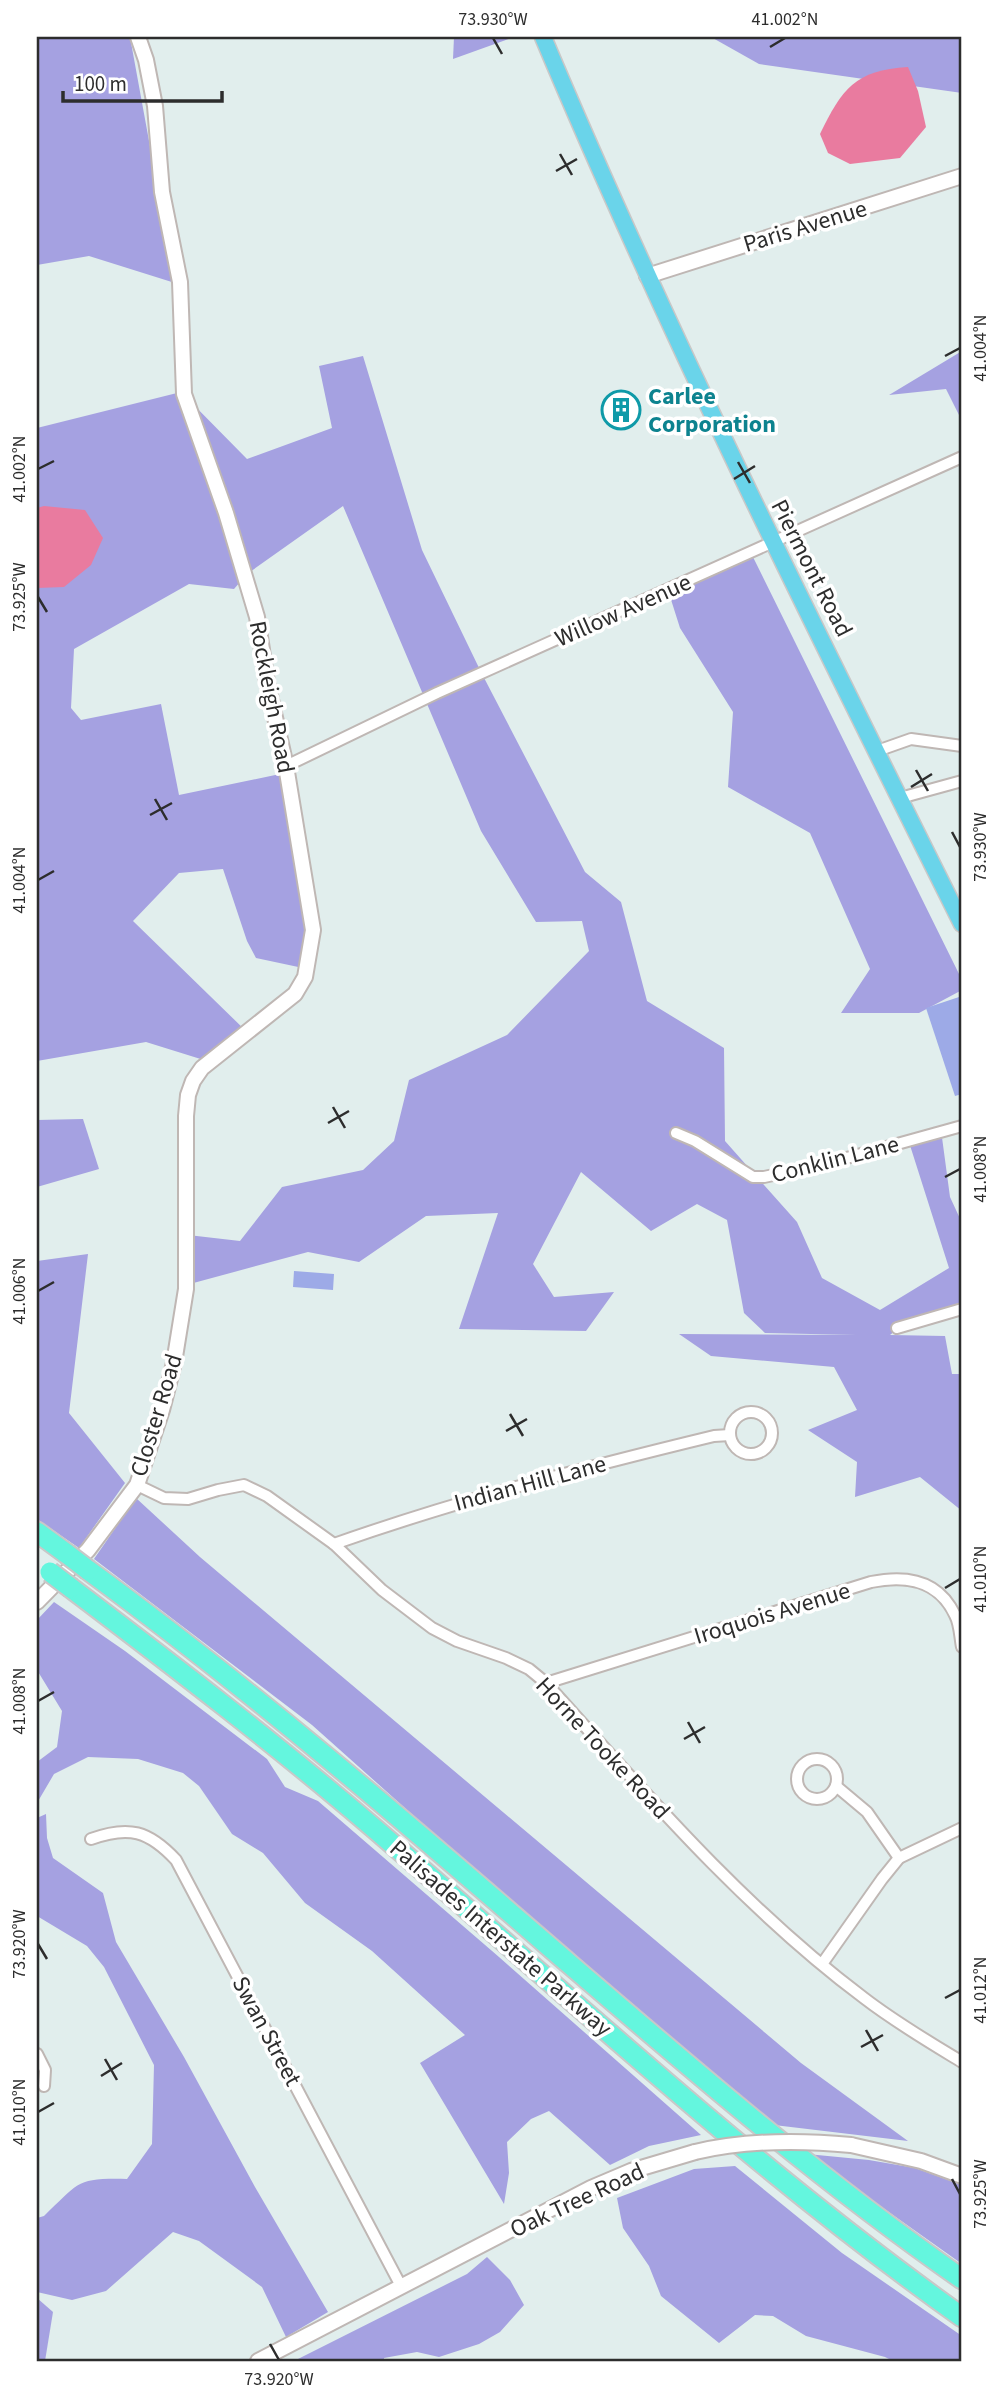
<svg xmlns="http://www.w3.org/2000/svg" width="999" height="2398" font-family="'Source Sans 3',sans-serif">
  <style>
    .green { fill: #a5a1e1 }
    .pitch { fill: #9daae7 }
    .water { fill: #e97b9f }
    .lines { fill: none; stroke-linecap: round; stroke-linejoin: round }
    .street-casing { stroke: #bfb7b4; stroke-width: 14 }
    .secondary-casing { stroke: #bfb7b4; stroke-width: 18 }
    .primary-casing { stroke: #c8c8c8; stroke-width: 19 }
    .highway-casing { stroke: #c8c8c8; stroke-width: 23 }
    .street { stroke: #fff; stroke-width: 10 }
    .secondary { stroke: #fff; stroke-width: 14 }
    .primary { stroke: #6ad4ea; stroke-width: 16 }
    .highway { stroke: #64f6de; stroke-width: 19 }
    .secondary-bridge-casing { stroke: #bfb7b4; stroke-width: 18; stroke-linecap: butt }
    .highway-bridge-casing { stroke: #c8c8c8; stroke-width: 23; stroke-linecap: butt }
    .secondary-bridge { stroke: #fff; stroke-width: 14 }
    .highway-bridge { stroke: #64f6de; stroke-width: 19 }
    .ticks { fill: none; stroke: #2d2d2d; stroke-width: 2.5 }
    .labels { text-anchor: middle; stroke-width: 7; stroke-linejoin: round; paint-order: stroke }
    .street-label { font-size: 24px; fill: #2d2d2d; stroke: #fff }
    .culture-label { font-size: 24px; font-weight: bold; fill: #0d838f; stroke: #fff; text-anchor: start }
    .neatline { fill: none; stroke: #2d2d2d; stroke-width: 2.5 }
    .ticks-label { font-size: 18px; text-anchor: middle; fill: #2d2d2d }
  </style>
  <rect width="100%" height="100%" fill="#e1eeed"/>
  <g class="green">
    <path d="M37 37H130L175 283 89 256 37 265Z"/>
    <path d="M454 37H514L453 59Z"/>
    <path d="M711 37H962V93L759 64Z"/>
    <path d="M962 351V421L946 389 889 395Z"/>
    <path d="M363 356 422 550 481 672 585 872 621 902 647 1001 724 1048 725 1141 797 1222 822 1278 880 1310 949 1268 908 1139 941 1130 950 1197 962 1223V1304L911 1318 890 1335 945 1336 952 1374H962V1511L920 1477 855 1497 857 1462 808 1430 857 1410 834 1367 711 1356 679 1334 857 1335 765 1333 744 1313 727 1220 697 1204 651 1231 581 1172 533 1264 554 1297 614 1292 586 1331 459 1329 498 1213 426 1216 359 1262 308 1252 186 1285 188 1235 240 1241 282 1187 363 1170 394 1141 409 1080 507 1035 589 951 582 921 536 922 481 831 343 506 247 574 234 589 189 584 74 649 71 708 81 720 161 704 179 795 280 774 311 923 303 968 256 958 247 941 223 869 179 873 133 921 247 1032 207 1061 146 1042 37 1061V428L181 392 247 459 332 428 319 366Z"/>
    <path d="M751 553 962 980V990L919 1013H841L870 969 810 833 728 787 733 712 680 628 667 587Z"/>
    <path d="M83 1119 99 1169 37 1187V1120Z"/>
    <path d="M88 1254 69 1413 125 1483 79 1548 37 1519V1261Z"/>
    <path d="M136 1498 200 1557 801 2063 908 2141 774 2125 433 1833 312 1725 94 1559Z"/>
    <path d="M54 1602 125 1651 267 1759 285 1787 318 1801 499 1957 701 2135 649 2146 610 2165 549 2111 531 2119 507 2142 509 2173 504 2204 420 2063 465 2035 372 1951 305 1903 263 1853 232 1834 199 1786 183 1773 138 1759 88 1757 54 1774 37 1803V1762L57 1747 62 1711 37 1670V1620Z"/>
    <path d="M46 1814 47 1838 53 1858 103 1893 116 1942 184 2057 255 2187 328 2312 286 2337 262 2287 199 2241 173 2232 106 2291 72 2300 37 2292V2218L44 2216C80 2182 76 2178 127 2179L152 2144 154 2065 104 1967 87 1946 37 1916V1818Z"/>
    <path d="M807 2154 869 2160 915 2168 962 2185V2264Z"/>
    <path d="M735 2166 842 2253 962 2336V2361H893L885 2357 806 2336 773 2316 755 2315 719 2343 661 2296 649 2266 623 2228 617 2198 694 2169Z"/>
    <path d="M487 2257 510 2280 524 2305 500 2332 479 2344 439 2357 417 2352 384 2358V2361H294L467 2274Z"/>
    <path d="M37 2298 53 2312 45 2361H37Z"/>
  </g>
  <g class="pitch">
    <path d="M962 996V1094L955 1096 926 1008Z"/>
    <path d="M294 1271 334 1274 333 1290 293 1287Z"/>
  </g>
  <g class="water">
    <path d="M908 67 918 91 926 127 900 158 850 164 828 153 820 134C842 89 855 70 908 67Z"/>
    <path d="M44 506 85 510 103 538 91 565 64 587 37 588V508Z"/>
  </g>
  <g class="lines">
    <defs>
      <g id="street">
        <path d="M877 751 911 739 962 746"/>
        <path d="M286 766 437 693 962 457"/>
        <path d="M900 798 962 781"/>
        <path d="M676 1133 695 1141 753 1177H764L825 1164 962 1126"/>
        <path d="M897 1328 962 1309"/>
        <circle cx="751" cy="1433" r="21"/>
        <path d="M137 1485 164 1498 188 1499 218 1490 244 1485 267 1496 334 1544 382 1590 432 1628 457 1641 506 1658 529 1669 546 1683C646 1794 744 1908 864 1998 895 2022 929 2042 962 2062"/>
        <path d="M334 1544C459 1500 586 1467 714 1436L730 1435"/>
        <path d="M546 1683 871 1582C905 1575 938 1579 955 1615 960 1624 960 1637 962 1647"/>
        <circle cx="817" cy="1779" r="20"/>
        <path d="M836 1786 867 1812 899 1858"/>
        <path d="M91 1839C129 1825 149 1831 176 1860L401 2286"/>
        <path d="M822 1964 882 1879 899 1858 962 1828"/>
        <path d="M37 2054 45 2070 44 2086"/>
      </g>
      <g id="secondary">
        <path d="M647 276 962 176"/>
        <path d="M37 1602 88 1550 137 1485 162 1410 174 1363 186 1289V1116L188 1095 193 1081 202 1068 295 994 305 977 313 930 286 766 267 682 257 617 226 513 184 394 180 282 162 192 155 106 146 60 138 37"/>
        <path d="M851 2145 921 2161 962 2176"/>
        <path d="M258 2361 591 2188 631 2171 695 2152"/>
      </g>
      <path id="primary" d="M543 37C670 339 816 631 962 924"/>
      <g id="highway">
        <path d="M37 1532 67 1554"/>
        <path d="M88 1570C249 1688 401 1818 552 1949 687 2065 816 2177 962 2279"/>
        <path d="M71 1588C174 1666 277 1745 375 1829 568 1995 754 2169 962 2317"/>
      </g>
    </defs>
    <use href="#street" class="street-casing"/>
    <use href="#secondary" class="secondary-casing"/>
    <use href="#primary" class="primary-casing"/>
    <use href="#highway" class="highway-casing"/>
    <use href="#street" class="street"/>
    <use href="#secondary" class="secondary"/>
    <use href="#primary" class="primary"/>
    <use href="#highway" class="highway"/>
    <defs>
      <path id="secondary-bridge" d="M695 2152C746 2140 799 2140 851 2145"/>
      <g id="highway-bridge">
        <path d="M67 1554 88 1570"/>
        <path d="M50 1572 71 1588"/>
      </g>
    </defs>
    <use href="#secondary-bridge" class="secondary-bridge-casing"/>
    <use href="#highway-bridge" class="highway-bridge-casing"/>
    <use href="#secondary-bridge" class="secondary-bridge"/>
    <use href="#highway-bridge" class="highway-bridge"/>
  </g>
  <path class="ticks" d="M493 38 502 54M770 47 785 38M560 154 572 175M556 171 577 159M945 356 960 348M738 462 750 483M38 469 54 461M734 479 755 466M38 597 47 612M916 770 928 791M911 787 932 774M155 799 167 820M150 815 172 803M952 832 960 847M38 880 54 871M333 1107 345 1128M328 1123 349 1111M945 1177 960 1169M38 1291 54 1282M510 1414 523 1436M506 1431 527 1419M945 1588 960 1579M38 1701 54 1692M688 1722 700 1743M684 1739 705 1727M38 1944 47 1959M945 1998 960 1990M866 2030 878 2051M861 2047 883 2035M105 2059 117 2080M101 2076 122 2063M38 2112 54 2103M952 2179 960 2194M270 2344 279 2360"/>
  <defs>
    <symbol id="building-ring" viewBox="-11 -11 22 22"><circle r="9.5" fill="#fff" stroke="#0f9aa8" stroke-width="1.5"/><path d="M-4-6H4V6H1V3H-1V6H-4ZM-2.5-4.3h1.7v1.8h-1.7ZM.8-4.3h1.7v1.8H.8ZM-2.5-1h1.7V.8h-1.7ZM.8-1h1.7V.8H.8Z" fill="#0f9aa8"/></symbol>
  </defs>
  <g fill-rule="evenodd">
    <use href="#building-ring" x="599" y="388" width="44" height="44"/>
  </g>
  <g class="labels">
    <g class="street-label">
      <text transform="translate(805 226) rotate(-17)" y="8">Paris Avenue</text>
      <text transform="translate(812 568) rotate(63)" y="8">Piermont Road</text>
      <text transform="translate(623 610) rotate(-24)" y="8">Willow Avenue</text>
      <text transform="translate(272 697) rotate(79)" y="8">Rockleigh Road</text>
      <text transform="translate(835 1159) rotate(-14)" y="8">Conklin Lane</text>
      <text transform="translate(156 1415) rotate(-73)" y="8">Closter Road</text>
      <text transform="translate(530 1483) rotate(-15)" y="8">Indian Hill Lane</text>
      <text transform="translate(772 1613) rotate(-17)" y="8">Iroquois Avenue</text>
      <text transform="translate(603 1748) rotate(47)" y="8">Horne Tooke Road</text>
      <text transform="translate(501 1938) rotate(41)" y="8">Palisades Interstate Parkway</text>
      <text transform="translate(267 2031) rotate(62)" y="8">Swan Street</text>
      <text transform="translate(577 2200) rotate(-25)" y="8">Oak Tree Road</text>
    </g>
    <g class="culture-label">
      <text x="648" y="404">Carlee<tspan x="648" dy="28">Corporation</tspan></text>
    </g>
  </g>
  <rect width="999" height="2398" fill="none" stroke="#ffffff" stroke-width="77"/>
  <path d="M63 91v10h159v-10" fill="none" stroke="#2d2d2d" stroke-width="3.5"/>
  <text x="74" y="91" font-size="21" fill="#2d2d2d" stroke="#ffffff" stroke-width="5" paint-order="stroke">100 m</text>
  <rect x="38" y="38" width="922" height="2322" class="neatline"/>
  <g class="ticks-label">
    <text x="493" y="25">73.930°W</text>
    <text x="785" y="25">41.002°N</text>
    <text transform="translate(980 348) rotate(-90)" y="6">41.004°N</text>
    <text transform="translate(19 469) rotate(-90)" y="6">41.002°N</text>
    <text transform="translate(19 597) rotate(-90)" y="6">73.925°W</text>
    <text transform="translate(980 847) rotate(-90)" y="6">73.930°W</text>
    <text transform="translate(19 880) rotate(-90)" y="6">41.004°N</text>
    <text transform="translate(980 1169) rotate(-90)" y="6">41.008°N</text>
    <text transform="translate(19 1291) rotate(-90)" y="6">41.006°N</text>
    <text transform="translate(980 1579) rotate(-90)" y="6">41.010°N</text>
    <text transform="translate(19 1701) rotate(-90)" y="6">41.008°N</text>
    <text transform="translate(19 1944) rotate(-90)" y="6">73.920°W</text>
    <text transform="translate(980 1990) rotate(-90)" y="6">41.012°N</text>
    <text transform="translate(19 2112) rotate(-90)" y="6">41.010°N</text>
    <text transform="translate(980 2194) rotate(-90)" y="6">73.925°W</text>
    <text x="279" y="2385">73.920°W</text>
  </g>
</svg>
